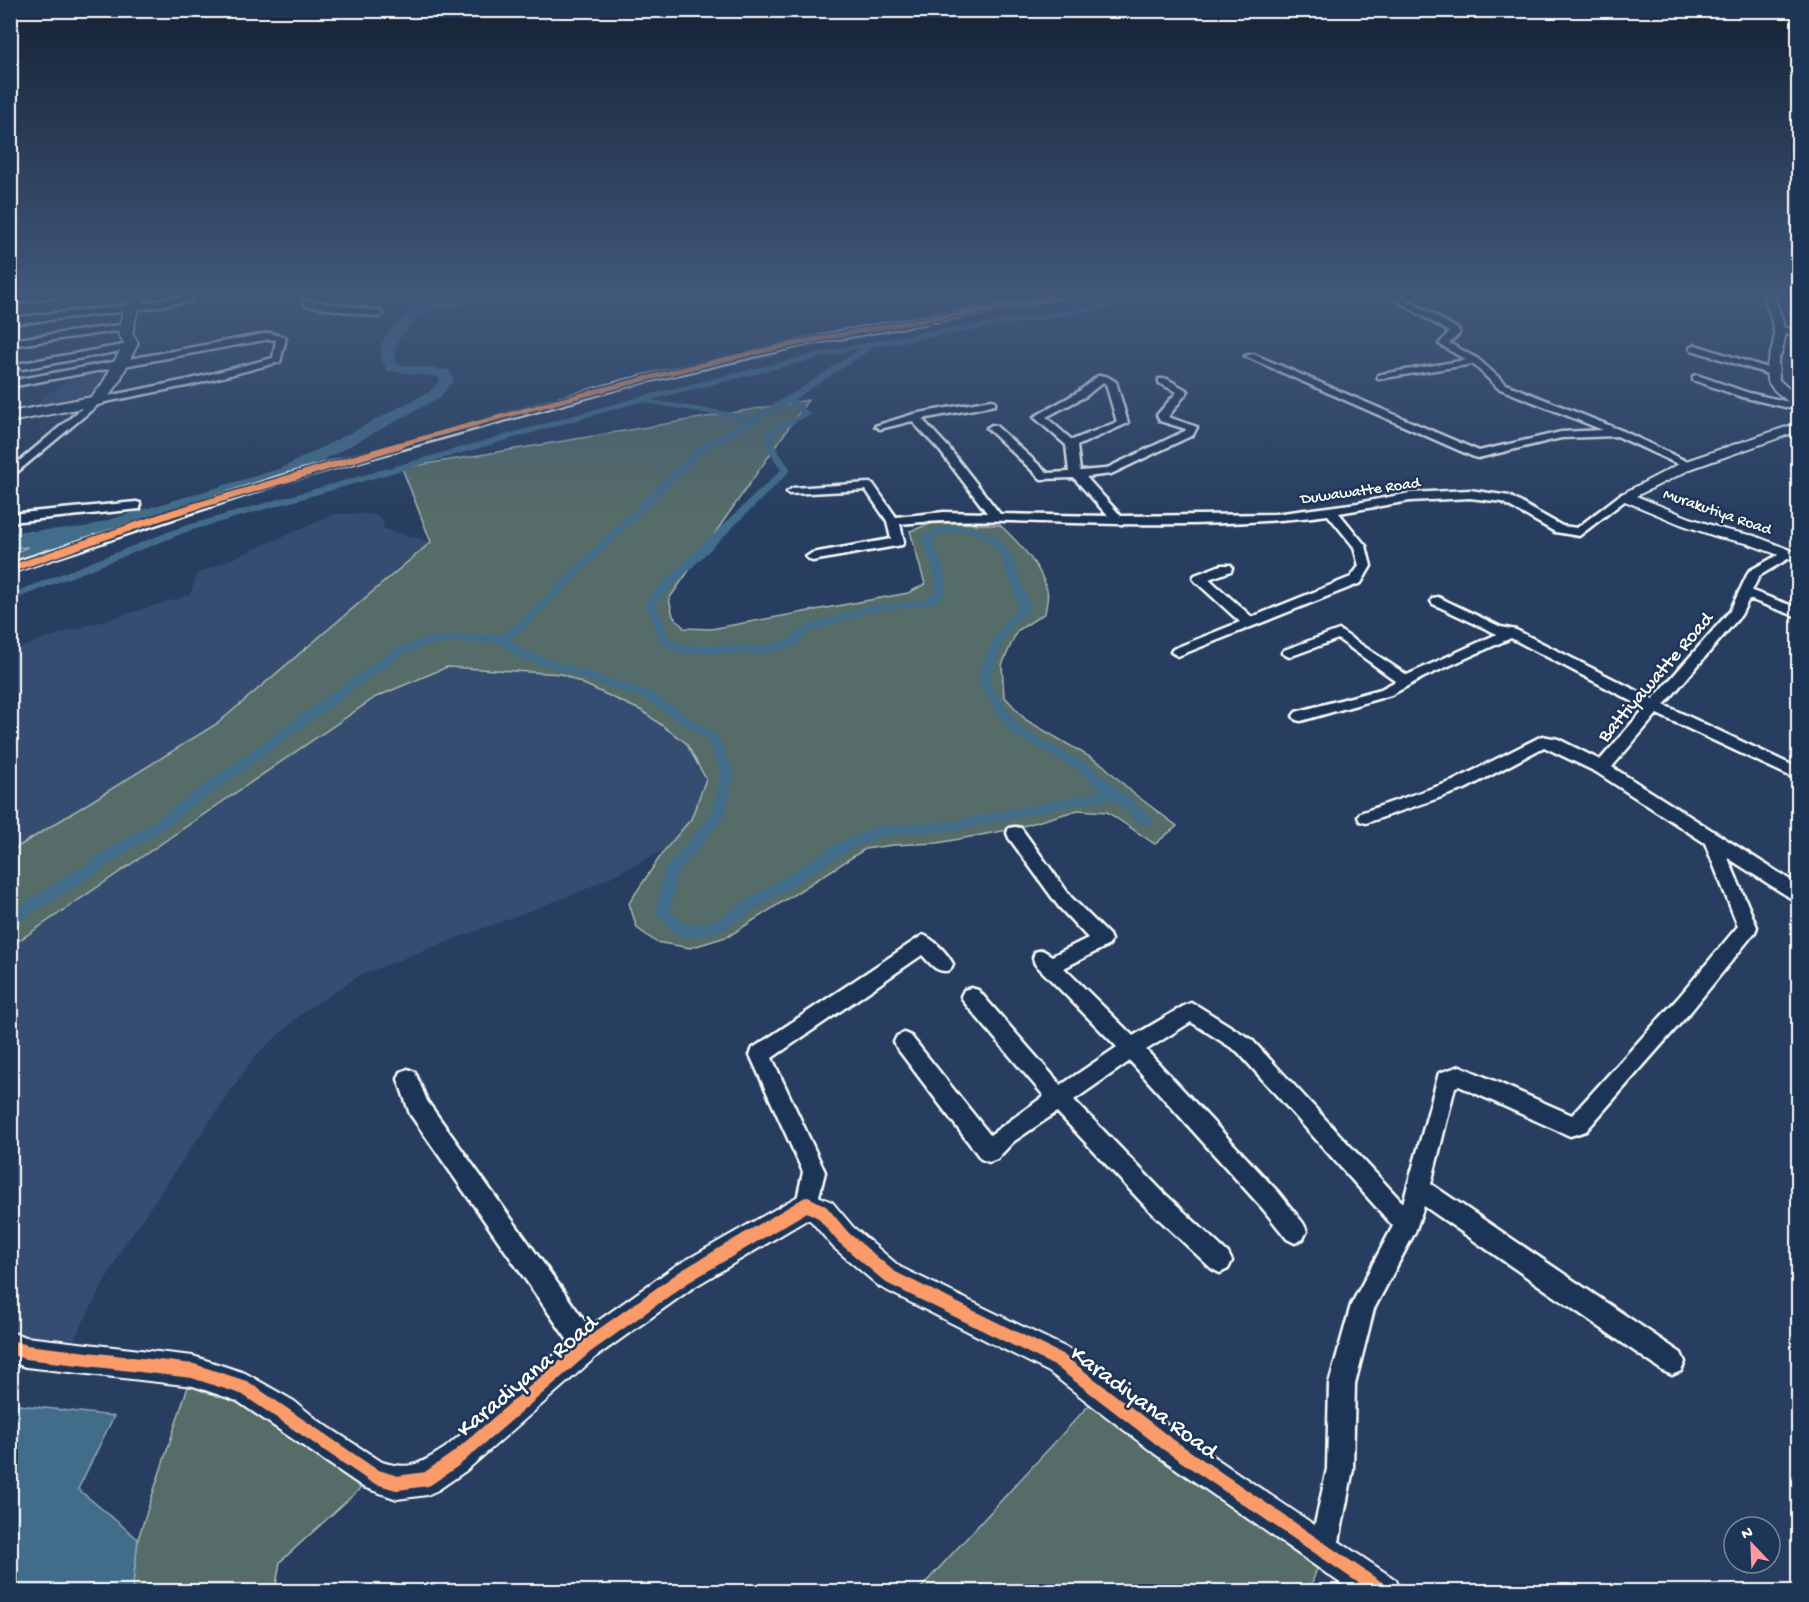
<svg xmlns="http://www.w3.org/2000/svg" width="1809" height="1602" font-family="'Gochi Hand',sans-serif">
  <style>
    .built { fill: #364d70 }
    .green { fill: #566c68; stroke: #aab6b4; stroke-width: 1.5 }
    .water { fill: #436d8a; stroke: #8ea7b9; stroke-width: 1.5 }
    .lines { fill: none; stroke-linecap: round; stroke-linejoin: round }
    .canal { fill: #436d8a; fill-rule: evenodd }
    .river { fill: #436d8a; fill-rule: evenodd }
    .minor-casing { stroke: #fff; stroke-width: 5 }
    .tertiary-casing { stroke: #fff; stroke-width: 4 }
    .primary-casing { stroke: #fff; stroke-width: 4 }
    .minor { fill: #1d3557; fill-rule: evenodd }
    .tertiary { fill: #1d3557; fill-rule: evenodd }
    .primary { fill: #1d3557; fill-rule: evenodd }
    .cycleway-far2-casing { stroke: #1d3557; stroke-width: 8 }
    .cycleway-far1-casing { stroke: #1d3557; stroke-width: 10 }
    .cycleway-casing { stroke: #1d3557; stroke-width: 18 }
    .cycleway-far2 { stroke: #fa9b69; stroke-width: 5 }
    .cycleway-far1 { stroke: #fa9b69; stroke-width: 7 }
    .cycleway { stroke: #fa9b69; stroke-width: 14 }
    .labels { text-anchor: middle; stroke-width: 5; stroke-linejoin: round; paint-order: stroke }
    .far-street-label { font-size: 16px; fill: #fff; stroke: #1d3557 }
    .street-label { font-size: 20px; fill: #fff; stroke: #1d3557 }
    .near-street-label { font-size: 24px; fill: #fff; stroke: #1d3557 }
  </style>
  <rect width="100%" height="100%" fill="#273e61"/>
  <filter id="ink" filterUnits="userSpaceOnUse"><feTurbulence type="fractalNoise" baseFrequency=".0167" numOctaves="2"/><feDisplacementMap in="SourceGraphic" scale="12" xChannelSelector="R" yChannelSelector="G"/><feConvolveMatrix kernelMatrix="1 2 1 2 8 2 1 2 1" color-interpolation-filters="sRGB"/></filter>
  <g filter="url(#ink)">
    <g class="built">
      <path d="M122 362 97 401 36 409 44 396 70 380 68 372Z"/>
      <path d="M335 514H373L383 520 384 529 431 542 218 723 11 851V652L40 640 190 595 197 574Z"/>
      <path d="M447 667 562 674 642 711 686 743 706 779 691 819 664 850 582 891 360 975 305 1011 254 1057 123 1247 65 1356 11 1347V946L376 697Z"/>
    </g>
    <g class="green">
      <path d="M808 400 669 599 673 616 684 628 711 629 908 593 925 584 910 531 936 522 1000 525C1018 542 1040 564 1047 590 1049 596 1046 606 1045 613L1017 631 1002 665 1004 696 1026 720 1102 764 1133 793 1177 826 1155 844 1107 812 1078 810 1013 829 938 843 893 845 865 849 729 936 690 948 656 942 637 928 629 903 664 851 691 819 706 779 686 743 642 711 562 674 447 667 376 697 11 946V851L218 723 431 542 402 468Z"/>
      <path d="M193 1371 374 1476 280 1562 275 1591 132 1592 138 1539Z"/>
      <path d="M1101 1392 1323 1552 1309 1591 917 1592Z"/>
    </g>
    <g class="water">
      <path d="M69 530 86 537 11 565V554L28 547 11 548V533Z"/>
      <path d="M11 1404 114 1416 78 1489 138 1539 132 1591H11Z"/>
    </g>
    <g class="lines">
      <path class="canal" d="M1145 293H1156L1106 309 870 347V350L795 399 810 414 775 434 772 442 791 470 656 603 670 639 682 645 764 646 789 640 799 629 864 607 924 600 937 591 932 564 921 538 922 536 947 526 972 527 996 536 1011 554 1031 607 1012 627 1004 641 989 682 1020 728 1089 765 1152 817 1154 821 1152 825H1142L1112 799 1065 807 954 831 885 835 848 851 722 931 684 938 679 936 656 914 664 870 712 814 721 772 707 739 645 699 520 658 498 643H452L425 646 403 654 164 828 66 893 10 926V912L154 821 395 648 424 639 452 635H499L516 625 697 448 746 420 640 402 189 531 10 601V594L181 527 635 398 830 350 918 333 1105 305ZM861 348 800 389 753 416 650 400ZM789 403 801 414 768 431 764 442 781 470 663 582 645 603 661 644 680 653 764 654 797 646 807 633 870 612 931 605 948 592 942 564 932 539C993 513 1003 561 1019 606 997 628 987 653 977 682L1012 734 1079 771 1103 791 954 821 879 826 838 843 714 921 687 925 671 912 676 876 725 816 735 772 718 736 653 693 528 652 509 639 524 629 703 452Z"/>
      <g class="river">
        <path d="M478 293H496C477 311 446 301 425 312 416 316 409 328 402 335 395 344 392 355 398 365L449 370 454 380 439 398 294 476 86 537 10 543V533L85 527 282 468 429 392 440 380 438 377 388 371C382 363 379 354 382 344 385 333 409 310 418 304Z"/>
        <path d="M550 293H659L653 297 609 301 556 297Z"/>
      </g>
      <defs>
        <g id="minor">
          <path d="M53 293H80L10 304V298Z"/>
          <path d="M1073 293H1094L808 344 631 385 288 481 10 573V564L279 477 624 381 843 331Z"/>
          <path d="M1361 293H1383L1356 298V294Z"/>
          <path d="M1385 293H1396L1459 330V334L1449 343 1478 359 1506 384 1623 431 1694 465 1692 467H1684L1617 436 1561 438 1478 458 1474 457 1245 356 1253 354 1479 451 1561 432 1603 430 1498 388 1473 364 1378 379V375L1382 374 1466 360 1439 344 1449 332Z"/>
          <path d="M187 296 190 297V301L131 311 10 324V318L131 305Z"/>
          <path d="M308 300 379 311 383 314 379 317 305 305 304 303Z"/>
          <path d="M128 324 133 327 131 329 10 346V340Z"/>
          <path d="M1779 326 1798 331V337L1776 331V327Z"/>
          <path d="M270 333 286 338 280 362 191 385 100 403 10 478V469L93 399 191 379 273 358 276 340 270 339 10 387V381Z"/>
          <path d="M129 344 134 347 132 349 22 369 17 366 22 363Z"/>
          <path d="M1695 345 1774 370 1776 372 1768 374 1692 350 1690 348Z"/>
          <path d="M1697 375 1749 393 1798 404V410L1742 397 1693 380V376Z"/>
          <path d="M1098 376H1106L1116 382 1128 423 1077 446 1080 471 1105 469 1185 431 1186 429 1160 421 1157 415 1177 392 1159 383V379H1167L1188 391 1168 417 1197 427 1193 435 1111 474 1086 477 1121 516 1275 514 1358 503 1410 493 1470 490 1509 496 1562 526 1577 528 1621 494H1629L1631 496 1579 536 1555 532 1502 502 1470 498 1410 501 1339 513 1366 546 1371 566 1361 583 1178 656 1171 652 1173 649 1240 622 1195 581 1193 578 1195 575 1221 565H1231L1232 568 1231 571 1209 579 1252 617 1351 577 1359 566 1354 547 1328 515C1244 526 1158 525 1073 523 1015 521 958 518 900 524L904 542 902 545 812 561 806 557 812 553 891 539 887 521 866 490 789 494 787 492 793 488 869 483 873 484 896 517 944 512 987 513 940 451 912 421 880 429 875 426 914 414 991 400 995 401V405L922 419 948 447 1000 514 1108 516 1074 478 1041 479 987 428 992 425 996 426 1048 473 1069 472 1066 445 1034 417 1078 392ZM1103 382 1106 384 1117 422 1072 440 1046 417 1086 396Z"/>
          <path d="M136 502 140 503V509L10 522V514Z"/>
          <path d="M1787 550 1793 554 1791 557 1759 576 1752 591 1798 608V617L1749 599 1741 615 1664 705 1798 768V780L1657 714 1612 767 1798 885V901L1792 899 1728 858 1757 927 1755 932 1692 1010 1586 1131 1570 1136 1459 1086 1455 1087 1431 1184 1681 1353 1685 1362 1681 1371 1672 1375 1663 1371 1424 1206 1415 1232 1374 1309 1355 1384 1353 1469 1337 1552 1333 1562 1323 1566 1313 1562 1309 1552 1327 1469 1329 1384 1351 1305 1393 1226 1238 1052 1191 1022 1146 1050 1279 1193 1303 1223 1307 1231 1303 1239 1295 1243 1287 1239 1263 1209 1130 1061 1074 1100 1162 1191 1228 1253 1232 1261 1228 1269 1220 1273 1212 1269 1146 1207 1057 1112 1013 1142 997 1159 989 1162 981 1159 897 1048 894 1042 897 1036 904 1033 911 1036 990 1135 1044 1096 964 1002 961 996 964 990 971 988 978 990 1061 1085 1117 1047 1035 964 1033 958 1035 952 1042 950 1052 956 1088 938 1059 907 1009 838 1007 833 1009 828 1015 827 1021 828 1071 897 1109 935 1111 940 1109 945 1064 968 1133 1036 1184 1006 1191 1003 1198 1006 1252 1040 1403 1203 1439 1073 1460 1066 1572 1115 1678 998 1738 926 1705 843 1596 772 1544 747 1465 789 1366 823 1360 821 1358 817 1360 813 1453 781 1542 736 1558 739 1600 760 1645 708 1511 638 1424 677 1391 695 1301 721 1296 720 1293 716 1296 712 1381 689 1396 681 1338 639 1289 657 1282 653 1284 650 1339 630 1407 675 1497 634 1433 604 1431 601 1433 598 1438 597 1501 627 1516 630 1653 699 1730 611 1749 571Z"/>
          <path d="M923 935C934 939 947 953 953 964L950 970C937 974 931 964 922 955L772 1058 825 1172 815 1212 807 1215 799 1212 796 1204 803 1172 750 1055 753 1048Z"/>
          <path d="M408 1069 415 1072 427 1101 596 1337 599 1346 596 1355 587 1358 578 1355 410 1114 398 1079 401 1072Z"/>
        </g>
        <g id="tertiary">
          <path d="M1762 293H1772L1782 318 1785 336 1782 352 1778 360 1779 380 1798 397V407C1791 405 1785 399 1779 394 1753 373 1775 358 1774 334 1773 320 1767 306 1762 293Z"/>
          <path d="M1798 423V431L1693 468 1636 496 1690 518 1726 530 1755 536 1798 553V562L1746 543 1718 537 1680 524 1620 499 1618 496 1683 462Z"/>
          <path d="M807 1191 832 1202 853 1227 900 1267 1071 1350 1177 1432 1396 1580 1401 1592H1353L1155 1454 1049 1372 880 1287 833 1247 812 1222 808 1219 694 1287 597 1356 467 1470 438 1490 427 1495 397 1499 363 1487 237 1401 193 1386 26 1367 10 1362V1332L26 1337 193 1356 245 1373 294 1401 319 1421 382 1462C410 1471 422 1463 445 1448L577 1336 674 1267Z"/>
        </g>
        <path id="primary" d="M136 293H150L138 309 132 333 138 343 118 384 103 404 10 422V412L92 397 103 383 124 343 118 333 124 308Z"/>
      </defs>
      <use href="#minor" class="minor-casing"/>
      <use href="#tertiary" class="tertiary-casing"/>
      <use href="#primary" class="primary-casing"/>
      <use href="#minor" class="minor"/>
      <use href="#tertiary" class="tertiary"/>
      <use href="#primary" class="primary"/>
      <defs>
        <path id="cycleway-far2" d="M395 446C532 408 669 370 808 341 901 322 996 309 1090 293"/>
        <path id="cycleway-far1" d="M10 569 173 513 400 445"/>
        <path id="cycleway" d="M10 1347 26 1352 193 1371 245 1388 374 1476 397 1483 427 1479 456 1459 587 1346 684 1277 807 1204 822 1212 843 1237 890 1277 1060 1361 1166 1443 1384 1592"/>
      </defs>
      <use href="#cycleway-far2" class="cycleway-far2-casing"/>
      <use href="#cycleway-far1" class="cycleway-far1-casing"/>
      <use href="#cycleway" class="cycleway-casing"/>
      <use href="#cycleway-far2" class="cycleway-far2"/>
      <use href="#cycleway-far1" class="cycleway-far1"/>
      <use href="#cycleway" class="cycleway"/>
    </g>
  </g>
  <linearGradient id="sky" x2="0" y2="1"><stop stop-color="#152235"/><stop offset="0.57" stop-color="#41587b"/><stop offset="1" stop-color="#41587b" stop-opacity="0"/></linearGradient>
  <rect width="1809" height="517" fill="url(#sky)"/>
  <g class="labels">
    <g class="far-street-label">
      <text transform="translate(1360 489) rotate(-8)" y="6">Duwawatte Road</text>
      <text transform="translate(1718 510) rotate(19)" y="6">Murakutiya Road</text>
    </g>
    <g class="street-label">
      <text transform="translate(1654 676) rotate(-49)" y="7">Battiyawatte Road</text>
    </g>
    <g class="near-street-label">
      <text transform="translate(526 1375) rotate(-40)" y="8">Karadiyana Road</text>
      <text transform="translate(1145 1401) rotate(36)" y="8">Karadiyana Road</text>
    </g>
  </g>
  <rect width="1809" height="1602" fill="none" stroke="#1d3557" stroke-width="36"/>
  <rect x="18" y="18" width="1773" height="1566" fill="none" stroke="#fff" stroke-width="2" filter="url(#ink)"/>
  <g transform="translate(1752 1545) rotate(337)"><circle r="28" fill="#1d3557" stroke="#77869a" stroke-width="1.5"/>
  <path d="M0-4.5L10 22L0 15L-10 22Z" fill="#ff9aa2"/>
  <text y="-9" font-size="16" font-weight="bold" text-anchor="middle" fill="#ffffff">N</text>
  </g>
</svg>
